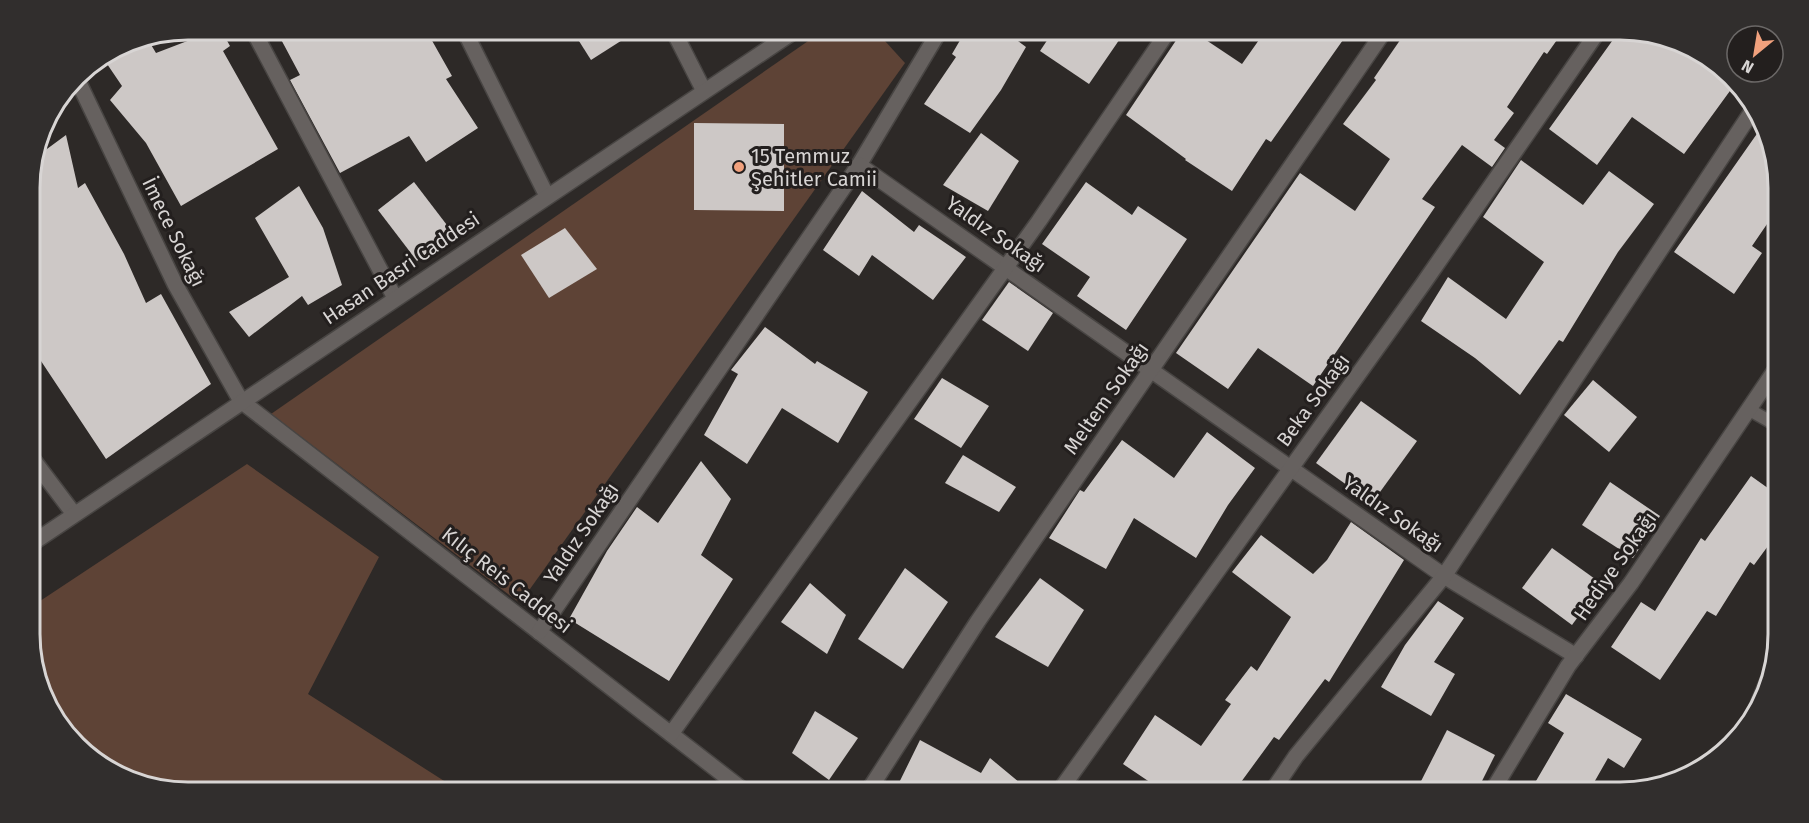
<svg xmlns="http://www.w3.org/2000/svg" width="1809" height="823" font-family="'Fira Sans',sans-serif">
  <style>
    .green { fill: #5e4336 }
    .building { fill: #cdc8c6 }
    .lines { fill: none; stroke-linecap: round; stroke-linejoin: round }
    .service-casing { stroke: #484543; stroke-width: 15 }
    .minor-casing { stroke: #484543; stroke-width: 18 }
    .service { stroke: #66615f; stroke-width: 12 }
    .minor { stroke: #66615f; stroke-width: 15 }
    .poi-dot { fill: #f1a17d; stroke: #231f1e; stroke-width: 2 }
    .labels { text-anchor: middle; stroke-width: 6; stroke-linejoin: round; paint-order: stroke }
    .poi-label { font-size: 20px; fill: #d8d5d4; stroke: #231f1e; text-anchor: start }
    .street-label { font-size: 20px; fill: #d8d5d4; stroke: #231f1e }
    .rim { fill: none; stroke: #d8d5d4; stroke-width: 3 }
  </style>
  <rect width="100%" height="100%" fill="#2d2927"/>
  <g class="green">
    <path d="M824 30H875L905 63 520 603 271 414Z"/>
    <path d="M247 464 379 557 308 694 463 793H189L128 781 63 731 31 655V607Z"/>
  </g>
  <g class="building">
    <path d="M216 30H221L230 46 223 51 278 149 181 206 146 143 110 100 122 86 103 58 128 42 147 38 156 53Z"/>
    <path d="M276 30H426L452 76 446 79 478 128 426 162 409 136 340 173 290 80 300 75Z"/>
    <path d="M572 30H638L591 60Z"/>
    <path d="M966 30H1003L1026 47 1001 90 970 133 924 104 956 57 952 54Z"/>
    <path d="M1054 30H1126L1089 84 1040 51Z"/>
    <path d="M1183 30H1191L1242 64 1266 30H1350L1271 142 1266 139 1232 191 1185 160 1186 159 1126 115Z"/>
    <path d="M1407 30H1564L1547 54 1544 52 1507 107 1514 113 1494 140 1505 148 1492 167 1462 145 1422 199 1435 207 1313 386 1258 348 1228 389 1176 353 1300 173 1355 211 1390 159 1343 124 1376 80 1374 78Z"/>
    <path d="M1620 30 1681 42 1735 84 1684 154 1632 117 1597 165 1549 129Z"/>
    <path d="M694 123 784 124V211L694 210Z"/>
    <path d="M1761 128 1778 168V208L1752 246 1762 253 1734 294 1674 252Z"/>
    <path d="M981 133 1019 161 988 211 943 185Z"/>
    <path d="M66 135 78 188 85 183 124 254 146 303 161 294 211 384 106 459 39 358 31 363 30 178 36 157Z"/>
    <path d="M1521 160 1583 205 1609 171 1654 204 1618 252 1563 342 1559 340 1520 395 1475 358 1421 321 1448 277 1506 319 1544 262 1483 217Z"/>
    <path d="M414 182 453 233 417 261 378 210Z"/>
    <path d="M1086 182 1132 215 1138 206 1187 239 1126 330 1077 296 1090 277 1042 244Z"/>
    <path d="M299 186 323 228 342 285 308 305 302 296 249 337 229 312 289 277 255 218Z"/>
    <path d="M862 191 914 232 919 225 966 257 933 300 872 255 859 276 823 250Z"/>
    <path d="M565 228 597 269 549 298 521 255Z"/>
    <path d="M1009 282 1053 313 1028 351 982 320Z"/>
    <path d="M765 327 815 364 817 361 868 392 838 443 782 408 747 464 704 435 738 374 731 370Z"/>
    <path d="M942 378 989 406 961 448 914 419Z"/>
    <path d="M1593 380 1637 417 1609 452 1564 415Z"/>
    <path d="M1361 401 1417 441 1372 503 1316 463Z"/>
    <path d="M1207 432 1255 468 1228 505 1196 558 1134 518 1106 569 1049 538 1080 490 1084 492 1122 440 1174 478Z"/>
    <path d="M963 455 1016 487 999 512 945 483Z"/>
    <path d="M701 461 731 499 701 555 733 579 669 681 569 619 607 551 637 507 658 523Z"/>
    <path d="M1751 476 1779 496V531L1754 565 1750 562 1716 616 1707 611 1660 680 1611 647 1641 602 1655 611 1701 538 1705 541Z"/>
    <path d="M1610 482 1660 516 1633 558 1582 525Z"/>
    <path d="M1351 522 1404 560 1329 682 1325 679 1279 740 1274 737 1233 793H1166L1123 764 1155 715 1201 746 1231 704 1225 700 1251 666 1257 671 1291 617 1232 572 1261 535 1313 574 1327 560Z"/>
    <path d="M1552 548 1602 584 1572 625 1522 588Z"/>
    <path d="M905 568 948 602 903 669 858 639Z"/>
    <path d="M1040 578 1084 610 1048 667 995 637Z"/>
    <path d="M810 583 846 615 827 654 781 622Z"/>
    <path d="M1438 601 1464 618 1434 662 1455 674 1431 716 1381 687 1405 645Z"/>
    <path d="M1566 694 1642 739 1624 768 1608 758 1588 793H1529L1564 733 1548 723Z"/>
    <path d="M815 711 858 738 829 780 792 753Z"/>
    <path d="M1447 730 1495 755 1476 793H1415Z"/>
    <path d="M920 740 981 773 990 758 1032 793H894Z"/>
  </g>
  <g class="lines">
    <defs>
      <path id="service" d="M1748 409 1778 426"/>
      <g id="minor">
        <path d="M253 30 395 298"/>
        <path d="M464 30 547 196"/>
        <path d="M673 30 704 91"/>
        <path d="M77 79 175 284 241 401 747 793"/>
        <path d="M859 165 940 30"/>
        <path d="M31 457 74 514"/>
        <path d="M31 544 796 30"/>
        <path d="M539 632 859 165 1444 576 1576 656"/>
        <path d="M1757 707 1771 673"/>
        <path d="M671 734 1039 221 1169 30"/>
        <path d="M867 793 978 621 1385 30"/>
        <path d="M1058 793 1423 284 1599 30"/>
        <path d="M1271 793 1296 756 1444 576 1753 110"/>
        <path d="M1491 793 1568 666 1631 583 1778 366"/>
      </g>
    </defs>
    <use href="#service" class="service-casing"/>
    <use href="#minor" class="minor-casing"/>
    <use href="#service" class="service"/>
    <use href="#minor" class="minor"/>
  </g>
  <circle class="poi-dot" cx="739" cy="167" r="6"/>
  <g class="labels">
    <g class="poi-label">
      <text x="751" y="163">15 Temmuz<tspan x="751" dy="23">Şehitler Camii</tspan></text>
    </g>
    <g class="street-label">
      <text transform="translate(174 232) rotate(64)" y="7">İmece Sokağı</text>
      <text transform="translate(996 234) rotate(35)" y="7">Yaldız Sokağı</text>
      <text transform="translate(401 268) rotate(-34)" y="7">Hasan Basri Caddesi</text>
      <text transform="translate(1106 398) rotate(-55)" y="7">Meltem Sokağı</text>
      <text transform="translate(1313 400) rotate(-54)" y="7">Beka Sokağı</text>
      <text transform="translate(1393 514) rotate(35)" y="7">Yaldız Sokağı</text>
      <text transform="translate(581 533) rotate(-56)" y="7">Yaldız Sokağı</text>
      <text transform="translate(1615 566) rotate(-55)" y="7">Hediye Sokağı</text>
      <text transform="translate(507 580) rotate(38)" y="7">Kılıç Reis Caddesi</text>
    </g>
  </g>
  <path d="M0 0H1809V823H0ZM188 40H1620A148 148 0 0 1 1768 188V634A148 148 0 0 1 1620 782H188A148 148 0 0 1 40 634V188A148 148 0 0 1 188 40Z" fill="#312e2d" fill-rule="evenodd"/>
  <path class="rim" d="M188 40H1620A148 148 0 0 1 1768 188V634A148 148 0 0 1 1620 782H188A148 148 0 0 1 40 634V188A148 148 0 0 1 188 40Z"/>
  <g transform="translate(1755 54) rotate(210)"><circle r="28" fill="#231f1e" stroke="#6b6867" stroke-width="1.5"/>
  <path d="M0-4.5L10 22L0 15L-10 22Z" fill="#f1a17d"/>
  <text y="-9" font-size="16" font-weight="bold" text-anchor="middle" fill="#d8d5d4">N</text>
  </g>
</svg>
